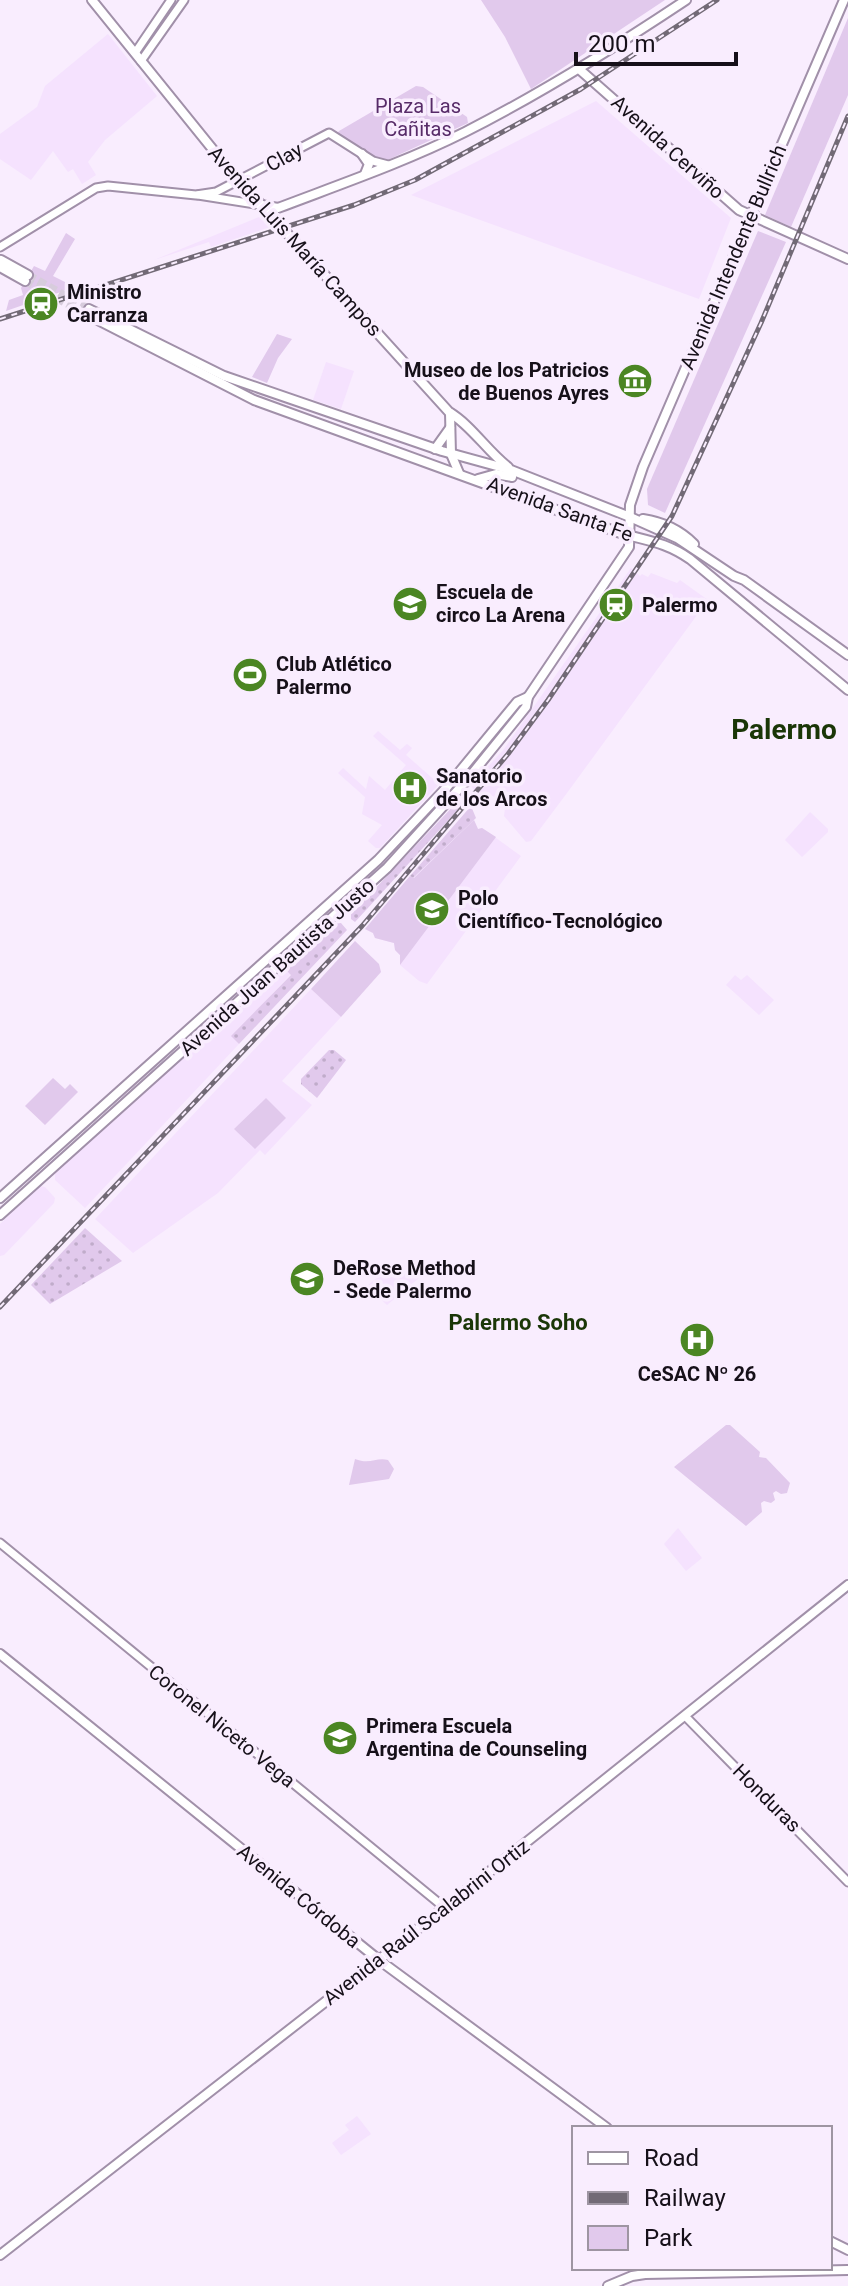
<svg xmlns="http://www.w3.org/2000/svg" width="848" height="2286" font-family="Roboto,sans-serif">
  <style>
    .built { fill: #f5e2fe }
    .grass { fill: url(#grass-dots) }
    .park { fill: #e1c9ec }
    .lines { fill: none; stroke-linecap: round; stroke-linejoin: round }
    .secondary-tunnel { stroke: #d7ccdc; stroke-width: 8; stroke-dasharray: 8 4; stroke-linecap: butt }
    .tertiary-casing { stroke: #a190a9; stroke-width: 11 }
    .secondary-casing { stroke: #a190a9; stroke-width: 12 }
    .primary-casing { stroke: #a190a9; stroke-width: 12 }
    .tertiary { stroke: #fff; stroke-width: 7 }
    .secondary { stroke: #fff; stroke-width: 8 }
    .primary { stroke: #fff; stroke-width: 8 }
    .rail-casing { stroke: #726a76; stroke-width: 5 }
    .rail { stroke: #f9edfe; stroke-width: 2; stroke-dasharray: 6; stroke-linecap: butt }
    .labels { text-anchor: middle; stroke-width: 7; stroke-linejoin: round; paint-order: stroke }
    .park-label { font-size: 20px; fill: #572b68; stroke: #f9edfe }
    .street-label { font-size: 20px; fill: #161019; stroke: #f9edfe }
    .poi-label { font-size: 20px; font-weight: bold; fill: #161019; stroke: #f9edfe; text-anchor: start }
    .neighbourhood-label { font-size: 22px; font-weight: bold; fill: #1a3607; stroke: #f9edfe }
    .district-label { font-size: 28px; font-weight: bold; fill: #1a3607; stroke: #f9edfe }
  </style>
  <defs>
    <pattern id="grass-dots" width="8" height="8" patternUnits="userSpaceOnUse" patternTransform="scale(2)"><rect width="8" height="8" fill="#e1c9ec"/><path d="M2 2h.1M6 6h.1" fill="none" stroke="#c0acca" stroke-width="1.8" stroke-linecap="round"/></pattern>
  </defs>
  <rect width="100%" height="100%" fill="#f9edfe"/>
  <g class="built">
    <path d="M108 34 157 96 105 140 88 162 96 175 82 184 73 169 68 172 53 151 31 180 0 159V134L37 107 45 86Z"/>
    <path d="M596 101 731 218 699 299 411 195Z"/>
    <path d="M259 217 270 227 211 247 209 242 154 260Z"/>
    <path d="M326 362 354 371 341 409 313 400Z"/>
    <path d="M631 568 640 576 642 574 648 577 651 573 677 583 680 580 708 600 567 793 531 841 526 842 504 816 505 808 493 796 478 797 471 785 504 749Z"/>
    <path d="M378 731 400 750 407 744 412 748 406 755 439 784 380 848H376L368 841 382 825 362 814 365 797 338 773 343 768 366 789 369 776 385 790 406 765 373 736Z"/>
    <path d="M810 812 828 829V832L802 857 785 840Z"/>
    <path d="M474 820 478 829 482 828 521 856 427 984 419 981 400 965V955L395 950 394 943 375 938 373 933 365 929 410 876 413 878Z"/>
    <path d="M284 968 291 974 232 1036 239 1044 85 1208 55 1180V1173Z"/>
    <path d="M735 975 741 980 747 975 774 1000 759 1015 726 985Z"/>
    <path d="M311 989 341 1017 282 1081 312 1105 265 1155 260 1150 218 1193 133 1253 95 1219Z"/>
    <path d="M40 1186 45 1187 55 1198 54 1203 4 1255 0 1256V1224Z"/>
    <path d="M397 1261 419 1278 387 1305 367 1286Z"/>
    <path d="M678 1528 702 1558 686 1571 664 1544Z"/>
    <path d="M357 2116 371 2134 341 2155 332 2143 349 2130 345 2125Z"/>
  </g>
  <g class="grass">
    <path d="M459 800 466 801 355 922 351 919V914Z"/>
    <path d="M471 806 476 818 413 878 410 876Z"/>
    <path d="M341 923 347 930 239 1044 231 1036 291 975 284 968 333 924Z"/>
    <path d="M329 1050H334L346 1060 317 1098 301 1084V1079Z"/>
    <path d="M85 1228 122 1261 50 1304 31 1285Z"/>
  </g>
  <g class="park">
    <path d="M481 0H665L531 89 505 37Z"/>
    <path d="M848 18V95L791 227 765 215Z"/>
    <path d="M416 86 423 87 467 117 468 123 381 163 337 134 339 131Z"/>
    <path d="M758 231 786 242 665 513 648 505 647 489Z"/>
    <path d="M66 233 75 239 53 276 75 287 6 311 9 300 23 295 21 288 34 266 45 271Z"/>
    <path d="M277 334 292 339 278 358 267 383 252 377Z"/>
    <path d="M474 820 478 829 482 828 496 837 400 965V955L395 950 394 943 375 938 373 933 365 929 410 876 414 878Z"/>
    <path d="M355 941 379 964 381 972 341 1017 311 989Z"/>
    <path d="M53 1078 65 1089 70 1084 78 1092 45 1125 25 1106Z"/>
    <path d="M266 1098 286 1118 255 1149 234 1129Z"/>
    <path d="M726 1425H730L760 1452 759 1457 766 1458 790 1483 787 1493 781 1494 776 1491 773 1493 775 1500 771 1503 764 1501 761 1503 762 1512 746 1526 674 1467Z"/>
    <path d="M355 1459C370 1465 376 1457 388 1460L394 1469 389 1479 349 1485Z"/>
  </g>
  <g class="lines">
    <g class="secondary-tunnel">
      <path d="M28 275 89 309"/>
      <path d="M25 281 86 314"/>
    </g>
    <defs>
      <g id="tertiary">
        <path d="M135 53 171 0"/>
        <path d="M141 61 184 0"/>
        <path d="M198 195 261 205"/>
        <path d="M0 247 96 188 108 186 196 195 216 192 329 133 373 161 388 165"/>
        <path d="M0 1543 445 1908"/>
        <path d="M685 1716 848 1882"/>
      </g>
      <g id="secondary">
        <path d="M92 0 227 167 449 412C472 426 487 451 508 467"/>
        <path d="M579 69 739 210 848 259"/>
        <path d="M362 154 369 164 365 174"/>
        <path d="M261 205 278 208C341 184 405 162 465 132 542 93 614 48 686 0"/>
        <path d="M1 260 28 275"/>
        <path d="M0 267 25 281"/>
        <path d="M89 309 224 376 442 451 511 470 630 517 677 538 734 576 744 580 848 655"/>
        <path d="M86 314 254 400 617 532C646 541 664 541 690 559L848 690"/>
        <path d="M450 413 451 454 459 473"/>
        <path d="M435 449 450 428"/>
        <path d="M478 479 496 474 512 477"/>
        <path d="M643 519C663 522 679 529 694 544"/>
        <path d="M0 2255 379 1960 848 1585"/>
        <path d="M608 2286 632 2276 645 2274 848 2270"/>
      </g>
      <g id="primary">
        <path d="M0 1198 378 860 447 787 517 702 528 697"/>
        <path d="M0 1215 387 868 467 780 526 707 528 697 629 547 630 505 643 467 844 0"/>
        <path d="M0 1654 379 1960 607 2128"/>
        <path d="M830 2241 848 2250"/>
      </g>
    </defs>
    <use href="#tertiary" class="tertiary-casing"/>
    <use href="#secondary" class="secondary-casing"/>
    <use href="#primary" class="primary-casing"/>
    <use href="#tertiary" class="tertiary"/>
    <use href="#secondary" class="secondary"/>
    <use href="#primary" class="primary"/>
    <defs>
      <g id="rail">
        <path d="M0 319 354 205 415 180 581 89 717 0"/>
        <path d="M0 1307 362 926 508 754 548 700 672 516 761 323 848 116"/>
      </g>
    </defs>
    <use href="#rail" class="rail-casing"/>
    <use href="#rail" class="rail"/>
  </g>
  <defs>
    <symbol id="station-disc" viewBox="-11 -11 22 22"><circle r="9.5" fill="#4b8623" stroke="#f9edfe"/><path d="M-3-6H3Q5-6 5-4V2Q5 4 3 4L4.5 6H3L1.5 4h-3L-3 6H-4.5L-3 4Q-5 4-5 2V-4Q-5-6-3-6ZM-3.5-4v3h7v-3ZM-3.5 1v1.5H-2V1ZM2 1v1.5H3.5V1Z" fill="#fff"/></symbol>
    <symbol id="museum-disc" viewBox="-11 -11 22 22"><circle r="9.5" fill="#4b8623" stroke="#f9edfe"/><path d="M0-6L6-3V-2H-6V-3ZM-5-1h2V3h-2ZM-1-1h2V3h-2ZM3-1h2V3H3ZM-6 4H6V6H-6Z" fill="#fff"/></symbol>
    <symbol id="university-disc" viewBox="-11 -11 22 22"><circle r="9.5" fill="#4b8623" stroke="#f9edfe"/><path d="M0-5L7-2L0 1L-7-2ZM-4 1L0 2.5L4 1V4Q0 6-4 4Z" fill="#fff"/></symbol>
    <symbol id="stadium-disc" viewBox="-11 -11 22 22"><circle r="9.5" fill="#4b8623" stroke="#f9edfe"/><path d="M0-5a6.5 5 0 1 0 0 10a6.5 5 0 1 0 0-10ZM-3.5-1.8h7v3.6h-7Z" fill="#fff"/></symbol>
    <symbol id="hospital-disc" viewBox="-11 -11 22 22"><circle r="9.5" fill="#4b8623" stroke="#f9edfe"/><path d="M-5-5h3v3.5h4V-5h3V5h-3V1.5h-4V5h-3Z" fill="#fff"/></symbol>
  </defs>
  <g fill-rule="evenodd">
    <use href="#station-disc" x="21" y="284" width="40" height="40"/>
    <use href="#museum-disc" x="615" y="361" width="40" height="40"/>
    <use href="#university-disc" x="390" y="584" width="40" height="40"/>
    <use href="#station-disc" x="596" y="585" width="40" height="40"/>
    <use href="#stadium-disc" x="230" y="655" width="40" height="40"/>
    <use href="#hospital-disc" x="390" y="768" width="40" height="40"/>
    <use href="#university-disc" x="412" y="889" width="40" height="40"/>
    <use href="#university-disc" x="287" y="1259" width="40" height="40"/>
    <use href="#hospital-disc" x="677" y="1320" width="40" height="40"/>
    <use href="#university-disc" x="320" y="1718" width="40" height="40"/>
  </g>
  <g class="labels">
    <g class="park-label">
      <text x="418" y="113">Plaza Las<tspan x="418" dy="23">Cañitas</tspan></text>
    </g>
    <g class="street-label">
      <text transform="translate(668 147) rotate(42)" y="7">Avenida Cerviño</text>
      <text transform="translate(284 157) rotate(-29)" y="7">Clay</text>
      <text transform="translate(295 241) rotate(48)" y="7">Avenida Luis María Campos</text>
      <text transform="translate(733 257) rotate(-67)" y="7">Avenida Intendente Bullrich</text>
      <text transform="translate(560 509) rotate(20)" y="7">Avenida Santa Fe</text>
      <text transform="translate(277 967) rotate(-42)" y="7">Avenida Juan Bautista Justo</text>
      <text transform="translate(222 1726) rotate(39)" y="7">Coronel Niceto Vega</text>
      <text transform="translate(767 1798) rotate(45)" y="7">Honduras</text>
      <text transform="translate(299 1896) rotate(39)" y="7">Avenida Córdoba</text>
      <text transform="translate(426 1922) rotate(-38)" y="7">Avenida Raúl Scalabrini Ortiz</text>
    </g>
    <g class="poi-label">
      <text x="67" y="299">Ministro<tspan x="67" dy="23">Carranza</tspan></text>
      <text x="609" y="377" text-anchor="end">Museo de los Patricios<tspan x="609" dy="23">de Buenos Ayres</tspan></text>
      <text x="436" y="599">Escuela de<tspan x="436" dy="23">circo La Arena</tspan></text>
      <text x="642" y="612">Palermo</text>
      <text x="276" y="671">Club Atlético<tspan x="276" dy="23">Palermo</tspan></text>
      <text x="436" y="783">Sanatorio<tspan x="436" dy="23">de los Arcos</tspan></text>
      <text x="458" y="905">Polo<tspan x="458" dy="23">Científico-Tecnológico</tspan></text>
      <text x="333" y="1275">DeRose Method<tspan x="333" dy="23">- Sede Palermo</tspan></text>
      <text x="697" y="1381" text-anchor="middle">CeSAC Nº 26</text>
      <text x="366" y="1733">Primera Escuela<tspan x="366" dy="23">Argentina de Counseling</tspan></text>
    </g>
    <g class="neighbourhood-label">
      <text x="518" y="1330">Palermo Soho</text>
    </g>
    <g class="district-label">
      <text x="784" y="739">Palermo</text>
    </g>
  </g>
  <rect x="572" y="2126" width="260" height="144" fill="#f9edfe" stroke="#9e95a2" stroke-width="2"/>
  <rect x="588" y="2152" width="40" height="12" fill="#ffffff" stroke="#9e95a2" stroke-width="2"/>
  <text x="644" y="2166" font-size="24" fill="#161019">Road</text>
  <rect x="588" y="2192" width="40" height="12" fill="#726a76" stroke="#9e95a2" stroke-width="2"/>
  <text x="644" y="2206" font-size="24" fill="#161019">Railway</text>
  <rect x="588" y="2226" width="40" height="24" fill="#e1c9ec" stroke="#9e95a2" stroke-width="2"/>
  <text x="644" y="2246" font-size="24" fill="#161019">Park</text>
  <path d="M576 52v12h160v-12" fill="none" stroke="#161019" stroke-width="4"/>
  <text x="588" y="52" font-size="24" fill="#161019" stroke="#f9edfe" stroke-width="6" paint-order="stroke">200 m</text>
</svg>
